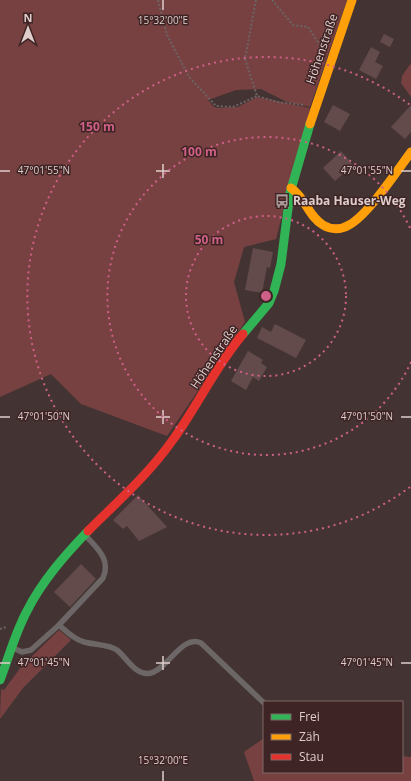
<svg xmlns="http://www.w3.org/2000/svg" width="411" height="781" font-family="'Open Sans',sans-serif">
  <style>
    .green { fill: #784141 }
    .building { fill: #634a4b }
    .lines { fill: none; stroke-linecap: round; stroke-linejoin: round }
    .path { stroke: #6c6464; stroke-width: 2; stroke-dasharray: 2 2; stroke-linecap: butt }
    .lane { stroke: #6c6666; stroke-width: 5.5 }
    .fast { stroke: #30b455; stroke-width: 9 }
    .slow { stroke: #ff9f0a; stroke-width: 9 }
    .jam { stroke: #e5322d; stroke-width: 9 }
    .ticks { fill: none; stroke: #dfcdcc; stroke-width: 1.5 }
    .ring { fill: none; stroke: #ce6088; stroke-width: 2; stroke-dasharray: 2 4 }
    .labels { text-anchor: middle; stroke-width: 3; stroke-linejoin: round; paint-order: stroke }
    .street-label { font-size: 12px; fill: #dfcdcc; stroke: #3e2424 }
    .poi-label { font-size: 12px; font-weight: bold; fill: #dfcdcc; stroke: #3e2424; text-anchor: start }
    .ticks-label { font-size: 10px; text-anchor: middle; fill: #dfcdcc; stroke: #3e2424; stroke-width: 3; stroke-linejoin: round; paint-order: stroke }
    .centre { fill: #ce6088; stroke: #3e2424; stroke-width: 2 }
    .ring-label { font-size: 12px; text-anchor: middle; font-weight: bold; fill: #ce6088; stroke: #3e2424; stroke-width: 3; stroke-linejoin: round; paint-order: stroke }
  </style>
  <rect width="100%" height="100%" fill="#433433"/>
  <g class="green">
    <path d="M0 0H347L310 107 287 102 261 89 236 90 208 100 214 107 218 108 238 107 257 97 310 108 276 239 244 247 234 282 245 322 167 436 81 404 51 374 0 397Z"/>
    <path d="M411 63V97L401 83 402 76Z"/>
    <path d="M59 630 71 640 23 688 0 719 1 689 4 690 21 667Z"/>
    <path d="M264 738V772H402V756L411 757V781H254L244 752Z"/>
  </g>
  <g class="building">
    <path d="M384 34 394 39 390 47 380 42Z"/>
    <path d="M371 47 380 52 375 62 383 66 376 79 359 70Z"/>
    <path d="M333 105 350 114 340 131 324 122Z"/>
    <path d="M411 105V132L405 139 391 127Z"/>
    <path d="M341 151 353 165 335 181 323 168Z"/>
    <path d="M253 248 273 252 270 268 267 267 262 293 245 290Z"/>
    <path d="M275 324 306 340 296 358 257 338 262 327 271 332Z"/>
    <path d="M248 351 263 360 261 363 267 367 259 381 253 377 246 390 231 381Z"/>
    <path d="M138 495 167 527 139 541 127 526 123 529 113 520Z"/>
    <path d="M81 564 96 579 70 607 54 592Z"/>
  </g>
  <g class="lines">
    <g class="path">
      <path d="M158 0 167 35 189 77 216 106 233 107 257 96"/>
      <path d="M256 0 245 59 257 96 278 102 303 105"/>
      <path d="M272 0 293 25 308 27 321 47"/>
      <path d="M0 629 6 627"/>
    </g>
    <g class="lane">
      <path d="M59 625 103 578C111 560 98 549 86 536"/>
      <path d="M13 648 22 652 31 650 59 625C67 632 74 639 84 642 95 645 108 644 117 650 127 658 136 677 151 673 168 668 183 634 201 643L264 703"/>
    </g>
    <g class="fast">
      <path d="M243 334 269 303 274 291 281 264 290 193 310 124"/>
      <path d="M0 680C9 657 15 633 27 611 42 581 65 555 88 531"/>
    </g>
    <g class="slow">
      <path d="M310 124 352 0"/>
      <path d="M291 188C305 197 308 216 323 225 331 230 341 230 349 225 368 215 397 171 411 152"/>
    </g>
    <path class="jam" d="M88 531C117 502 148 475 172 441 197 407 215 367 243 334"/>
  </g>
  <path class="ticks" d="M163 0V10M163 164V178M0 171H10M156 171H170M401 171H411M163 410V424M0 417H10M156 417H170M401 417H411M163 656V670M0 663H10M156 663H170M401 663H411M163 771V781"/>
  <g class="ring">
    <circle cx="266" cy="296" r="80"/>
    <path d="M411 362A159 159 0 1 1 411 230"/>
    <path d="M410 487A239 239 0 1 1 410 105"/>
  </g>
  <defs>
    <symbol id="bus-bare" viewBox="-9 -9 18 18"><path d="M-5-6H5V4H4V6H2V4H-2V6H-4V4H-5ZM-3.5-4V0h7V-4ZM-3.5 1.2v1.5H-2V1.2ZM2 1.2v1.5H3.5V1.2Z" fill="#a89796" stroke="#3e2424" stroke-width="2.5" paint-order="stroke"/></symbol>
  </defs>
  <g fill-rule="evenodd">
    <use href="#bus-bare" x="272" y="191" width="20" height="20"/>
  </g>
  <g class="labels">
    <g class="street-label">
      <text transform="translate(322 49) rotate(-71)" y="4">Höhenstraße</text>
      <text transform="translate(214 357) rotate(-56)" y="4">Höhenstraße</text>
    </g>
    <g class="poi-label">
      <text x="293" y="205">Raaba Hauser-Weg</text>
    </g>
  </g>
  <g class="ticks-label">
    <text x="163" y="24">15°32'00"E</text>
    <text x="44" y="174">47°01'55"N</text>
    <text x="367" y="174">47°01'55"N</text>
    <text x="44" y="420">47°01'50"N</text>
    <text x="367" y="420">47°01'50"N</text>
    <text x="44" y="666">47°01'45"N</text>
    <text x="367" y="666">47°01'45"N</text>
    <text x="163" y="764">15°32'00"E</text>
  </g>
  <circle cx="266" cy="296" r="6" class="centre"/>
  <g class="ring-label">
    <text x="97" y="131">150 m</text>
    <text x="199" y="156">100 m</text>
    <text x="209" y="244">50 m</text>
  </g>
  <rect x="263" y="701" width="140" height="72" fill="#3e2424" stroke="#7e6867"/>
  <rect x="271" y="714" width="20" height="6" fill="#30b455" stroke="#7e6867"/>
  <text x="299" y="721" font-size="12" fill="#dfcdcc">Frei</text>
  <rect x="271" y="734" width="20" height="6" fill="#ff9f0a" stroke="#7e6867"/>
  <text x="299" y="741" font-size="12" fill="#dfcdcc">Zäh</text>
  <rect x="271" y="754" width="20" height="6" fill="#e5322d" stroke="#7e6867"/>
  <text x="299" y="761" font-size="12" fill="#dfcdcc">Stau</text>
  <g transform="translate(28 28)" stroke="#3e2424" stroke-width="3" paint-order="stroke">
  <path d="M0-3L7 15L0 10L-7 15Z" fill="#dfcdcc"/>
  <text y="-6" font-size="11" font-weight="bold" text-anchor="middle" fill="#dfcdcc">N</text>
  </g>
</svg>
